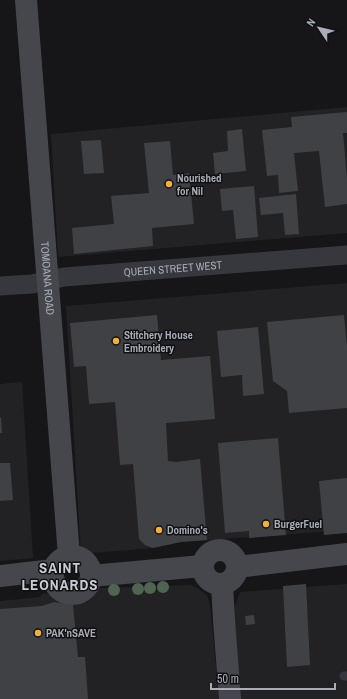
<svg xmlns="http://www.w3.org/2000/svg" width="347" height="699" font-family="'Archivo Narrow',sans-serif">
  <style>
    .built { fill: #222225 }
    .building { fill: #404145 }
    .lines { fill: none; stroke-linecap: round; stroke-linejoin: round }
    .lane { stroke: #37383d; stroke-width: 9 }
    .street { stroke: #37383d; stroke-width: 19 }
    .secondary { stroke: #45474d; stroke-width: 22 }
    .tree { fill: #506452 }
    .poi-dot { fill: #f2b134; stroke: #111113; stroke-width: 1.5 }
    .labels { text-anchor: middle; stroke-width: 3; stroke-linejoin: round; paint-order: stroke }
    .poi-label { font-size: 11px; font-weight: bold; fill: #a8adb8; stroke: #111113; text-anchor: start }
    .street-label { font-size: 11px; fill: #a8adb8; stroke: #111113 }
    .district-label { font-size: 15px; font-weight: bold; letter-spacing: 1px; fill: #c9ccd4; stroke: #111113 }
  </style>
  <rect width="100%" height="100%" fill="#161618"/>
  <g class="built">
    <path d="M347 107V233L58 257 51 134Z"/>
    <path d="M347 283V530L181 542 153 548 81 554 66 306Z"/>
    <path d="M22 382 33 558 0 561V384Z"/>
    <path d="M347 584V699H239L233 611 240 592Z"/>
    <path d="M191 585 199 589 207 596 210 604 219 699H0V601L40 597 44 593 63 597H74L88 594 101 588Z"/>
  </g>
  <g class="building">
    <path d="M347 112V133H343L347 178V204L325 207 319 151 294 153 298 191 279 193 278 175 267 176 262 130 292 127 291 117Z"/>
    <path d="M242 129 246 171 215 174 213 153 228 151 227 131Z"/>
    <path d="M101 140 104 173 84 174 81 141Z"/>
    <path d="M170 141 173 175 189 173 194 224 152 228 153 246 74 254 72 228 114 224 111 196 149 193 144 143Z"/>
    <path d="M254 186 258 237 236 239 233 210 222 211 220 189Z"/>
    <path d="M296 194 299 234 285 235 283 213 261 215 259 198Z"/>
    <path d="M157 315 161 360 210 356 215 419 166 423 168 461 176 462 200 459 207 540 181 542 153 548 145 545 139 539 133 464 120 465 115 402 89 404 86 366 74 367 70 323Z"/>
    <path d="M344 315 347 347V408L289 413 287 391 273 381 267 322Z"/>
    <path d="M258 327 264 394 243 396 242 375 221 377 217 331Z"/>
    <path d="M1 417 2 433H0V418Z"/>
    <path d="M278 438 286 535 249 538V531L225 533 218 443Z"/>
    <path d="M0 463H10L13 500 0 501Z"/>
    <path d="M347 478V533L324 535 319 481Z"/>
    <path d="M306 584 310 665 287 667 283 586Z"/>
    <path d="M54 602 73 605 78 657H85L88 699H0V609L42 606Z"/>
    <path d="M254 615 255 624 246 625 245 616Z"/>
  </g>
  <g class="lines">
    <path class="lane" d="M344 676H347"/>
    <path class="street" id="s1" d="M0 286 32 284 64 277 347 255"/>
    <g class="secondary">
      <path id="s2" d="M26 0 69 556"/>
      <circle cx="220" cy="567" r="17"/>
      <circle cx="72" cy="575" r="19"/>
      <path d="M237 567 347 554"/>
      <path d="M0 576 53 570"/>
      <path d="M91 576 202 566"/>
      <path d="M222 584 224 620 230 699"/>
    </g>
  </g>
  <g class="tree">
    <circle cx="163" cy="587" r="6"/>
    <circle cx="150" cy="588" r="6"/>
    <circle cx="138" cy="589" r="6"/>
    <circle cx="114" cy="590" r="6"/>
  </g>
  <g class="poi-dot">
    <circle cx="169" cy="184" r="4"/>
    <circle cx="116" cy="341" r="4"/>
    <circle cx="266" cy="524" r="4"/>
    <circle cx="159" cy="530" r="4"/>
    <circle cx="38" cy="633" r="4"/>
  </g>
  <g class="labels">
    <g class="poi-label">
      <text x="177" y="182">Nourished<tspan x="177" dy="13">for Nil</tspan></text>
      <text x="124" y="339">Stitchery House<tspan x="124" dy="13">Embroidery</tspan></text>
      <text x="274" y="528">BurgerFuel</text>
      <text x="167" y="534">Domino's</text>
      <text x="46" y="637">PAK'nSAVE</text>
    </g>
    <g class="street-label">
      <text dy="4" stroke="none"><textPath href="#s1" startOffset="174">QUEEN STREET WEST</textPath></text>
      <text dy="4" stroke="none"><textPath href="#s2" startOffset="279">TOMOANA ROAD</textPath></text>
    </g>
    <g class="district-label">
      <text x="60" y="573">SAINT<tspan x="60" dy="17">LEONARDS</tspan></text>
    </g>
  </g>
  <g transform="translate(319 28) rotate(305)" stroke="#111113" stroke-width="3" paint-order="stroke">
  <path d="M0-3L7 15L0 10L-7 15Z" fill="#a8adb8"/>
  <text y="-6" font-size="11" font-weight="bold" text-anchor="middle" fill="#a8adb8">N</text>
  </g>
  <path d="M211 683v6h124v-6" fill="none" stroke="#a8adb8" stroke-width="2"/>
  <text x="217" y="683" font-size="12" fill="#a8adb8" stroke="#111113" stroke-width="3" paint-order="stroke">50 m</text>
</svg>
